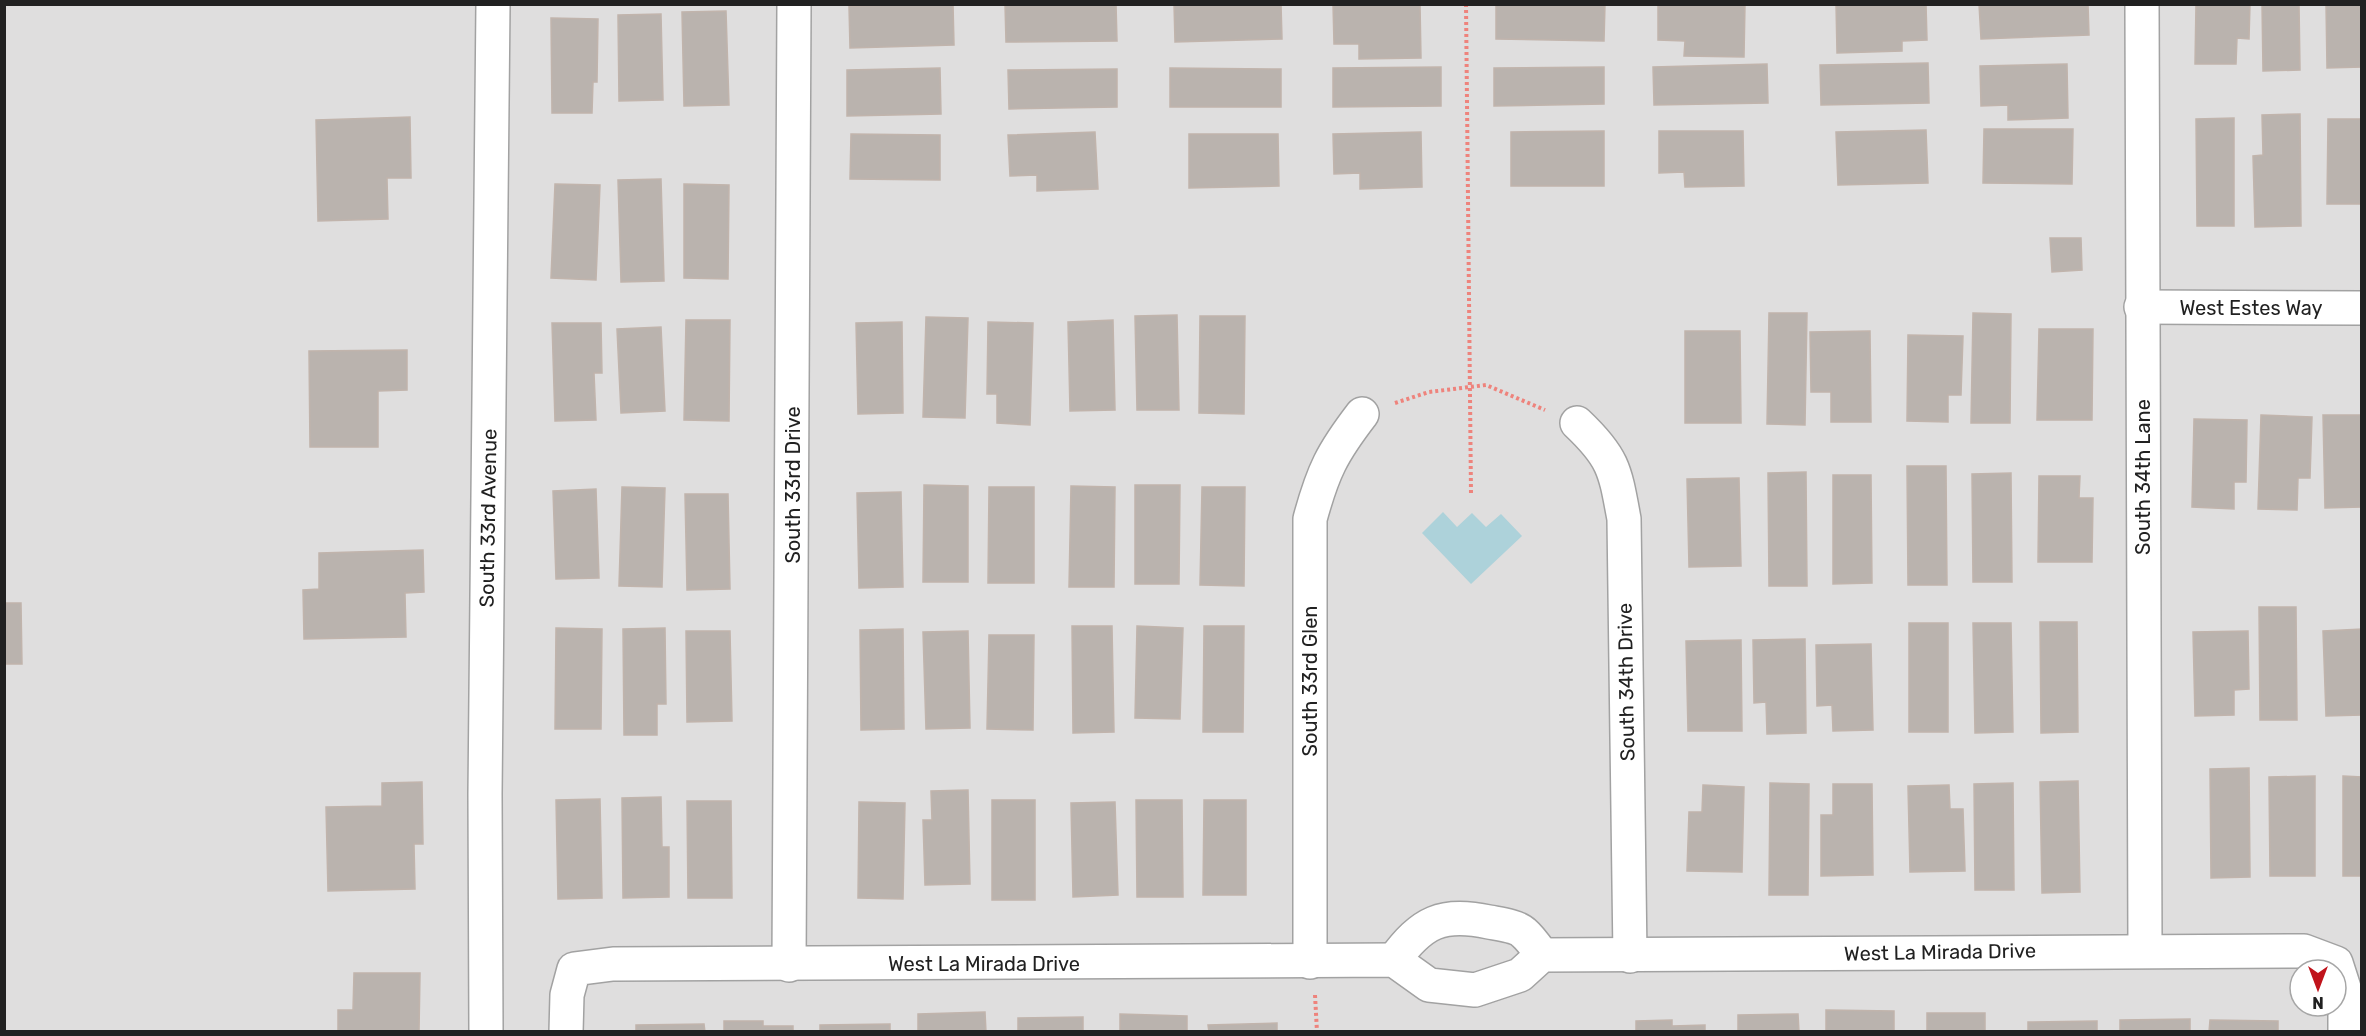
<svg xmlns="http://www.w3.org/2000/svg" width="2366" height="1036" font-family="Rubik,sans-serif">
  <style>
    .residential { fill: #dfdede; fill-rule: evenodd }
    .water { fill: #add2da }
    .building { fill: #bab3ae; stroke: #c1b4ac; stroke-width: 1.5 }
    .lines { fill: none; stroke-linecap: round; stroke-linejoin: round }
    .minor-casing { stroke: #a2a2a2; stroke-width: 36 }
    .path { stroke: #ee837c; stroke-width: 4; stroke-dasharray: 3 3; stroke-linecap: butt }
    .minor { stroke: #fff; stroke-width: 33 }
    .labels { text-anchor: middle; stroke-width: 4.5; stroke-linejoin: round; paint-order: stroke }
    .street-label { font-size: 20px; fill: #212121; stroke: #fff }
  </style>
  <rect width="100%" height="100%" fill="#f0ede9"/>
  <path class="residential" d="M5 5H2361V1031L5 1032ZM2300 970H2336V1006H2300Z"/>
  <path class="water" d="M1443 512 1457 527 1472 513 1486 527 1501 514 1522 536 1471 584 1422 533Z"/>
  <g class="building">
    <path d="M953 4 954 45 850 48 849 6Z"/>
    <path d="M1005 4H1116L1117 41 1006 42Z"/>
    <path d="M1174 4H1281L1282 39 1175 42Z"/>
    <path d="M1333 4H1420L1421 58 1359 59V44H1334Z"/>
    <path d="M1496 4H1605L1604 41 1496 39Z"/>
    <path d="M1658 4H1745L1744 57 1684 56 1685 41 1658 40Z"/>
    <path d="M1836 4H1926L1927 40 1902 41V51L1837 53Z"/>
    <path d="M1979 4H2088L2089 35 1981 39Z"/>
    <path d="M2196 4H2250L2249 39 2237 38 2236 64H2195Z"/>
    <path d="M2262 4H2299L2300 70 2263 71Z"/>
    <path d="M2326 4H2362V67L2327 68Z"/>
    <path d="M726 11 729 105 684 106 682 12Z"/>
    <path d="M661 14 663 100 619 101 618 15Z"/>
    <path d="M551 18 598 19 597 82H593L592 113H552Z"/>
    <path d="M1928 63 1929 103 1821 105 1820 65Z"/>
    <path d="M1767 64 1768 103 1654 105 1653 67Z"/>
    <path d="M2067 64 2068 118 2008 120V105L1981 106 1980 66Z"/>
    <path d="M1441 67V106L1333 107V68Z"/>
    <path d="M1604 67V104L1494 106V68Z"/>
    <path d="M940 68 941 114 847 116V70Z"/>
    <path d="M1170 68 1281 69V107H1170Z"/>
    <path d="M1117 69V107L1009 109 1008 70Z"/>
    <path d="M2300 114 2301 226 2255 227 2253 156 2263 155 2262 115Z"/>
    <path d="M410 117 411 178H387L388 219 318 221 316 120Z"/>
    <path d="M2234 118V226H2197L2196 119Z"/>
    <path d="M2328 119H2362V204H2327Z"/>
    <path d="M1984 129H2073L2072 184 1983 183Z"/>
    <path d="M1926 130 1928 183 1838 185 1836 132Z"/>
    <path d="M1604 131V186H1511V132Z"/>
    <path d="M1659 131H1743L1744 186 1685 187 1684 172 1659 173Z"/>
    <path d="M1095 132 1098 189 1037 191V175L1010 176 1008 135Z"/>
    <path d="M1421 132 1422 187 1360 189V173L1334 174 1333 134Z"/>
    <path d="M851 134 940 135V180L850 179Z"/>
    <path d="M1189 134H1278L1279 186 1189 188Z"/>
    <path d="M661 179 664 281 621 282 618 180Z"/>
    <path d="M555 184 600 185 596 280 551 278Z"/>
    <path d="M684 184 729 185 728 279 684 278Z"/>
    <path d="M2050 238H2081L2082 270 2052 272Z"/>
    <path d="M1769 313H1807L1805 425 1767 424Z"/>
    <path d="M1973 313 2011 314 2010 423H1971Z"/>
    <path d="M1177 315 1179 410H1137L1135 316Z"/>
    <path d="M1200 316H1245L1244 414 1199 413Z"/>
    <path d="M926 317 968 318 965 418 923 417Z"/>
    <path d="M686 320H730L729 421 684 420Z"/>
    <path d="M1113 320 1115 410 1070 411 1068 322Z"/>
    <path d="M902 322 903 413 858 414 856 323Z"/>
    <path d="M988 322 1033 323 1030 425 997 423V394H987Z"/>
    <path d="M552 323H601L602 373H594L596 420 555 421Z"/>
    <path d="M661 327 665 411 621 413 617 329Z"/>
    <path d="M2039 329H2093L2092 420H2037Z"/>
    <path d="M1685 331H1740L1741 423H1685Z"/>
    <path d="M1870 331 1871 422H1831V392H1811L1810 332Z"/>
    <path d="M1908 335 1963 336 1961 395H1948V422L1907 421Z"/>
    <path d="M407 350V390L378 391V447H310L309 351Z"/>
    <path d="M2261 415 2312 417 2310 478H2298L2297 510 2258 509Z"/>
    <path d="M2323 415H2362V507L2325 508Z"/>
    <path d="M2194 419 2247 420 2246 482H2234V509L2192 507Z"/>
    <path d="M1907 466H1946L1947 585H1908Z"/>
    <path d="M1806 472 1807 586H1769L1768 473Z"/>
    <path d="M2011 473 2012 582H1973L1972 474Z"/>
    <path d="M1833 475H1871L1872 583 1833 584Z"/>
    <path d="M2039 476H2080L2079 498H2093L2092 562H2038Z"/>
    <path d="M1739 478 1741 566 1689 567 1687 479Z"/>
    <path d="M924 485 968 486V582H923Z"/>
    <path d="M1135 485H1180L1179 584H1135Z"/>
    <path d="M1071 486 1115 487 1114 587H1069Z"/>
    <path d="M622 487 665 488 662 587 619 586Z"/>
    <path d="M989 487H1034V583H988Z"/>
    <path d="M1202 487H1245L1244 586 1200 585Z"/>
    <path d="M596 489 599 578 556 579 553 491Z"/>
    <path d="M901 492 903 587 859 588 857 493Z"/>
    <path d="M685 494H728L730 589 687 590Z"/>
    <path d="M423 550 424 592 405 593 406 637 304 639 303 590 319 589V553Z"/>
    <path d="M4 603H21L22 664H4Z"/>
    <path d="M2259 607H2296L2297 720H2260Z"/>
    <path d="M2040 622H2077L2078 732 2041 733Z"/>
    <rect x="1909" y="623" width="39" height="109"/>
    <path d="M1973 623H2011L2013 732 1975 733Z"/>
    <path d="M1072 626H1112L1114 732 1073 733Z"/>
    <path d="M1137 626 1183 628 1180 719 1135 718Z"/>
    <path d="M1204 626H1244L1243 732H1203Z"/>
    <path d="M556 628 602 629 601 729H555Z"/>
    <path d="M665 628 666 704H657V735H624L623 629Z"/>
    <path d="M903 629 904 729 861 730 860 630Z"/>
    <path d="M2362 629V715L2326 716 2323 631Z"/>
    <path d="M686 631H730L732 721 687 722Z"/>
    <path d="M968 631 970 728 926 729 923 632Z"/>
    <path d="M2248 631 2249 689 2234 690V715L2195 716 2193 632Z"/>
    <path d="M989 635H1034L1033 730 987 729Z"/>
    <path d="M1805 639 1806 733 1767 734 1766 702 1754 703 1753 640Z"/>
    <path d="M1741 640 1742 731H1688L1686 641Z"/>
    <path d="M1871 644 1873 730 1833 731 1832 705 1817 706 1816 645Z"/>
    <path d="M2249 768 2250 877 2211 878 2210 769Z"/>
    <path d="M2315 776V876H2270L2269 777Z"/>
    <path d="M2343 776 2362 777V876H2343Z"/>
    <path d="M2078 781 2080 892 2042 893 2040 782Z"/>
    <path d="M422 782 423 844H414L415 889 328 891 326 807 382 806V783Z"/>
    <path d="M1770 783 1809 784 1808 895H1769Z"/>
    <path d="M2013 783 2014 890H1975L1974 784Z"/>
    <path d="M1833 784H1872L1873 875 1821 876V815H1833Z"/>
    <path d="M1703 785 1744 787 1742 872 1687 871 1689 812H1702Z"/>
    <path d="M1949 785 1950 809H1963L1965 871 1910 872 1908 786Z"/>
    <path d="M968 790 970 884 925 885 923 820H932L931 791Z"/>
    <path d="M661 797 662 847H669V897L623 898 622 798Z"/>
    <path d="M600 799 602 898 558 899 556 800Z"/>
    <rect x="992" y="800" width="43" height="100"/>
    <path d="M1136 800H1182L1183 897H1137Z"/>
    <path d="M1204 800H1246V895H1203Z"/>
    <path d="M687 801H731L732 898H688Z"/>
    <path d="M859 802 905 803 903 899 858 898Z"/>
    <path d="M1115 802 1118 895 1073 897 1071 803Z"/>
    <path d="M354 973H420L419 1032H338V1010H353Z"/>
    <path d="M1826 1010 1894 1011V1032H1826Z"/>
    <path d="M985 1012 986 1032H918V1014Z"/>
    <rect x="1927" y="1013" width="58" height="19"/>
    <path d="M1120 1014 1187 1016V1032H1120Z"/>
    <path d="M1798 1014 1799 1032H1738V1015Z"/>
    <path d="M1083 1017V1032H1018V1018Z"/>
    <path d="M2190 1019V1032H2120V1020Z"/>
    <path d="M1672 1020V1026L1705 1025V1032H1636V1021Z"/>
    <path d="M2210 1020 2278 1021V1032H2209Z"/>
    <path d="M724 1021H763V1026H793V1032H724Z"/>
    <path d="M2097 1021V1032H2028V1022Z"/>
    <path d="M1277 1023V1032H1209L1208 1025Z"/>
    <path d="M704 1024 705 1032H636V1025Z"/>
    <path d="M890 1024V1032H820V1025Z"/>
  </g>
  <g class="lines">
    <defs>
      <g id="minor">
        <path d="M2142 4 2145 950"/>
        <path d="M2141 307 2362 308"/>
        <path d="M1577 423C1614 458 1615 470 1624 519L1630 956"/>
        <path d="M1394 960C1422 922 1442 912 1489 922 1499 924 1517 926 1524 933 1531 939 1537 948 1542 955"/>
        <path d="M1310 962V519C1323 471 1332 453 1362 414"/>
        <path d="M789 965 794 4"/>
        <path d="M486 1032 485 794 493 4"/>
        <path d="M566 1032 567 995 574 969 613 964 1394 960 1429 985 1475 990 1520 975 1542 955 2304 951 2336 963 2345 991V1032"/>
      </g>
    </defs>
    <use href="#minor" class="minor-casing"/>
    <g class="path">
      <path d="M1466 4 1471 494"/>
      <path d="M1395 403 1429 392 1486 385 1545 410"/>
      <path d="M1315 995 1317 1032"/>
    </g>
    <use href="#minor" class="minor"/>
  </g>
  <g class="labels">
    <g class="street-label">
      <text x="2251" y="315">West Estes Way</text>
      <text transform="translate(2143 477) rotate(-90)" y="7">South 34th Lane</text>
      <text transform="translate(793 485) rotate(-90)" y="7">South 33rd Drive</text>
      <text transform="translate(488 518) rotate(-89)" y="7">South 33rd Avenue</text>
      <text transform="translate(1310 681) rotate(-90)" y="7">South 33rd Glen</text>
      <text transform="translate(1626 682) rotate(-91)" y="7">South 34th Drive</text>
      <text transform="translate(1940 952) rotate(-1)" y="7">West La Mirada Drive</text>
      <text x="984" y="971">West La Mirada Drive</text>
    </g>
  </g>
  <rect width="2366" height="1036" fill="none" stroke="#212121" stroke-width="12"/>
  <g transform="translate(2318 988) rotate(180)"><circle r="28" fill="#ffffff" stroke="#a6a6a6" stroke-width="1.5"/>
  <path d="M0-4.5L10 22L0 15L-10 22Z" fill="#c0131b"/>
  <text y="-9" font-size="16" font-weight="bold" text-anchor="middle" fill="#212121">N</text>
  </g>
</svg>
